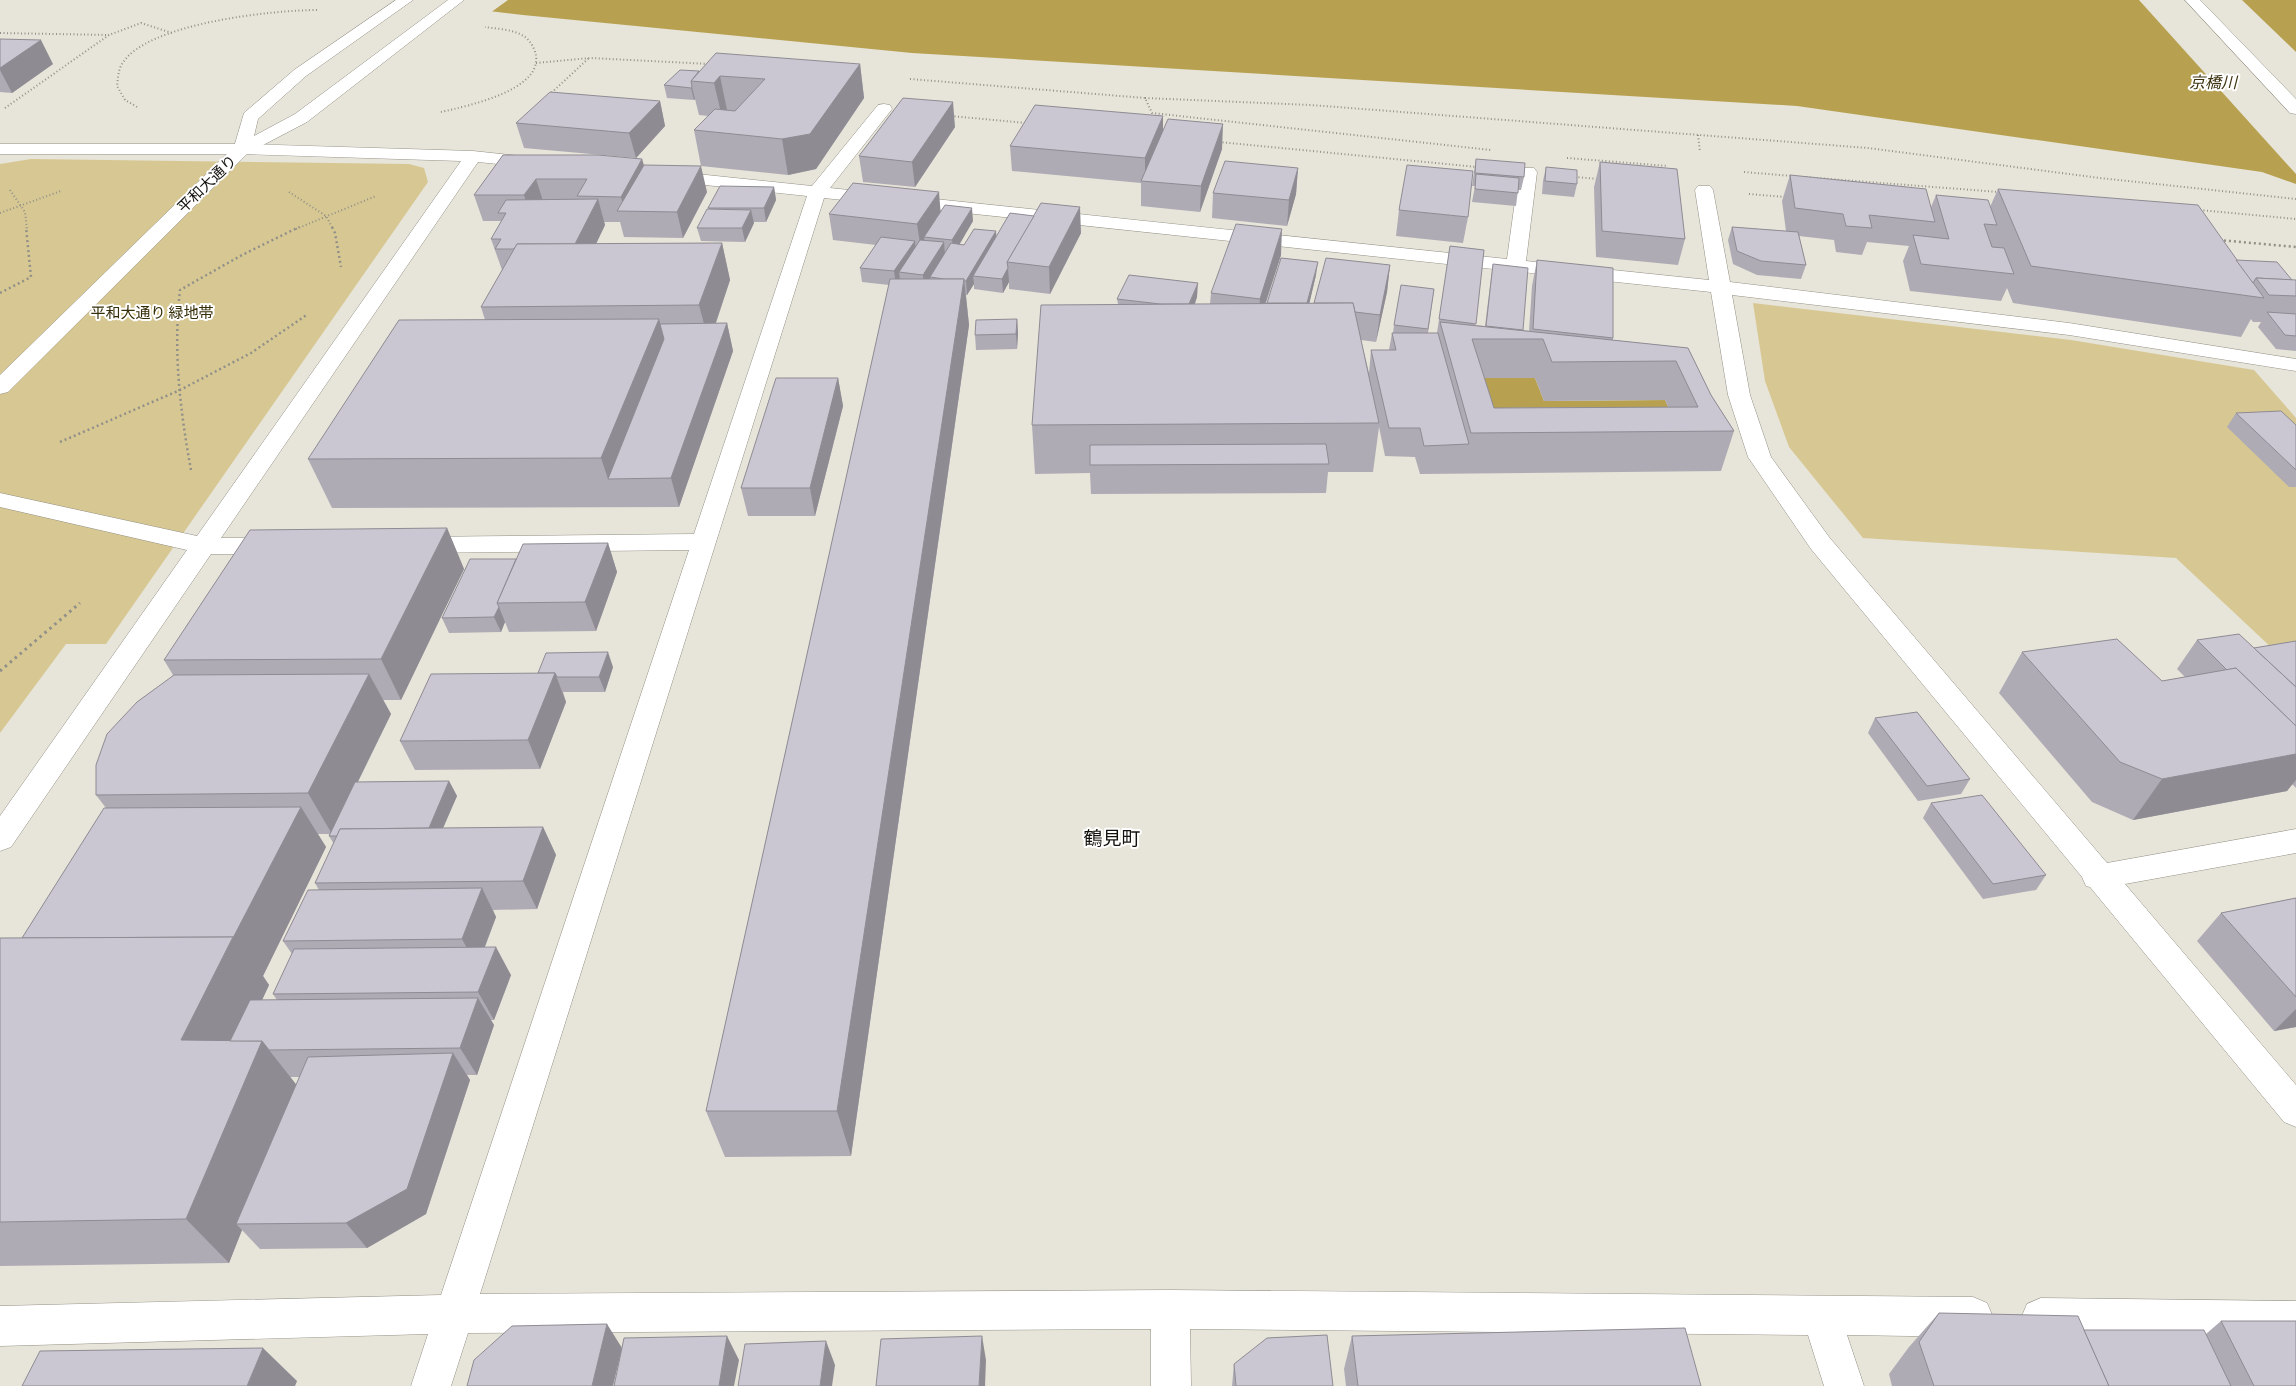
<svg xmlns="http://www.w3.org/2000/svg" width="2296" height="1386" font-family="Commissioner,'Noto Sans JP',sans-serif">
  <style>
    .green { fill: #d7c893 }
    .water { fill: #b7a151 }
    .pier { fill: #e7e4d9 }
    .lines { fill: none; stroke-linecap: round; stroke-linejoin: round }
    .minor-casing { stroke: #939085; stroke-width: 1 }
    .tertiary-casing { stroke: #939085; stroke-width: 1 }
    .path-far2 { stroke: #929088; stroke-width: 2; stroke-dasharray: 1 2.5; stroke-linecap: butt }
    .path-far1 { stroke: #929088; stroke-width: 2.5; stroke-dasharray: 2 3; stroke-linecap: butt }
    .path { stroke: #929088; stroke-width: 3; stroke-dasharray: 2.5 4; stroke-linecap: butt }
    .minor { fill: #fff; fill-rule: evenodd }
    .tertiary { fill: #fff; fill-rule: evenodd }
    .wall { fill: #afabb5; fill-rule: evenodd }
    .shaded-wall { fill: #8e8b93 }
    .building { fill: #cbc7d2; stroke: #8e8b93; fill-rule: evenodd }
    .labels { text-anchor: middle; stroke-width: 4; stroke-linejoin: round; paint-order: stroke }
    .far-street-label { font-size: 15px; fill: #12110d; stroke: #fff }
    .far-park-label { font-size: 15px; fill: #352c08; stroke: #fff }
    .far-water-label { font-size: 16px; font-style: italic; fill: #3d3310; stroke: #fff }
    .neighbourhood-label { font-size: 19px; fill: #12110d; stroke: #fff }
  </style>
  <rect width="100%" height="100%" fill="#e7e4d9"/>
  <g class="green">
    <path d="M31 159 409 164 424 168 428 182 106 644H66L0 733V164Z"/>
    <path d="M1753 303 2071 340 2254 370 2296 418V647L2274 650 2176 558 1863 538 1789 447 1765 381Z"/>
  </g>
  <g class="water">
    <path d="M397 0H2296V184L2262 172 1797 106 912 53 523 15Z"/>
    <path d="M1465 378H1535L1544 401 1665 400 1686 446 1486 448Z"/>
  </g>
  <g class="pier">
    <path d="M395 0H508L490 13 397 2Z"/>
    <path d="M2139 0H2242L2296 52V174Z"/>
  </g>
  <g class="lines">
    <defs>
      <g id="minor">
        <path d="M884 104 890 105 892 109 830 188 1507 259 1519 172 1522 168H1534L1537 172 1526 261 1709 280 1695 190 1698 186H1710L1713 190 1730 282 2069 323 2296 359V371L2069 335 1732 295 1750 395 1771 457 1829 537 2107 863 2296 829V853L2125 884 2296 1085V1127L2284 1122 2090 887 2086 886 2082 877 1811 549 1748 457 1728 395 1711 292 824 198 480 1294 1170 1290 1973 1297 1987 1303 1993 1317 1987 1331 1973 1337 1847 1335 1864 1386H1824L1808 1335 1190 1329 1191 1386H1151V1329L468 1333 451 1386H411L428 1334 0 1346V1306L441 1295 689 550 415 553 406 551 403 545 406 539 415 537 694 534 807 196 668 181 662 180 659 176 662 172 668 171 812 186 878 105Z"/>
        <path d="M0 144H242L473 151 538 158 544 159 547 163 544 167 538 168 478 162 221 538H275L284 540 287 546 284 552 275 554H211L11 847 0 851V816L187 550 0 507V493L197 536 461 161 242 154H0Z"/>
        <path d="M2041 1298 2296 1301V1341L2041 1338 2027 1332 2021 1318 2027 1304Z"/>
      </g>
      <g id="tertiary">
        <path d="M396 0H413L306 76 258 119 254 136 295 114 448 0H464L307 122 248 153 8 392 0 394V375L234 147 244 113 294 70Z"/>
        <path d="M2185 0H2200L2296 99V114L2290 113Z"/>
      </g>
    </defs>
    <use href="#minor" class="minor-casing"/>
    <use href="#tertiary" class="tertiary-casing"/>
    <g class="path-far2">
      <path d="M0 33 109 35"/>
      <path d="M536 63 590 58 710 64"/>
      <path d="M910 79 1145 98 1152 113 1491 150"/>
      <path d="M549 95 589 58"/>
      <path d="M1145 98 1311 105 1868 148 2100 178 2296 199"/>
      <path d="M137 107 125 100 117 86C118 79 118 70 122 64 146 23 274 10 318 10"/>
      <path d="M5 108 109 35 141 23 172 33"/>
      <path d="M441 112C467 106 551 89 534 49 526 29 504 30 485 27"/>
      <path d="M951 116 1026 123"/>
      <path d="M1698 135 1700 152"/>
      <path d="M1219 142 1477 167"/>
      <path d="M1567 158 1668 166"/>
      <path d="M1744 172 1792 176"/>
      <path d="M1575 177 1599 179"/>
      <path d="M1803 177 1999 192"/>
      <path d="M10 190 25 212 27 229"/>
      <path d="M289 192 326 216 333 229"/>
      <path d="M1749 194 1785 197"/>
      <path d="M2200 210 2296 219"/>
      <path d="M0 213 61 191"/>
      <path d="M296 229 376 196"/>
    </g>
    <g class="path-far1">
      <path d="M332 227 335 233 341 267"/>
      <path d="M2219 240 2296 247"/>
      <path d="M0 293 31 277 26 227"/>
      <path d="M60 442 180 390 251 353 308 314"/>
      <path d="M191 470C180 410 173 351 180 290L242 255 299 227"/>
    </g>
    <path class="path" d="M0 671 80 603"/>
    <use href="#minor" class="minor"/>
    <use href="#tertiary" class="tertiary"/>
  </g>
  <g class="wall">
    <path d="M0 39 53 64 12 93 0 92Z"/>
    <path d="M860 64 864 98 816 169 788 175 701 166 694 130 708 116 699 115 695 99 694 100 667 98 664 85 699 71Z"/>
    <path d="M660 101 665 126 636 158 524 148 516 123Z"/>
    <path d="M1163 116V130L1222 149 1200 212 1141 206V183L1012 171 1010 146Z"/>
    <path d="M955 127 915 187 863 182 859 156Z"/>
    <path d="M503 155 642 159 644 165 707 192 683 238 624 237 620 222H604L605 225 596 244 722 243 730 280 716 323H727L733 351 679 507 332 508 308 459 485 320 481 307 502 270 491 239 501 222V221H483L474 195Z"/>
    <path d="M1476 159 1524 177 1521 190H1518L1516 206 1472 202 1475 186H1472Z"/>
    <path d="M1600 162 1685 239 1678 265 1596 257 1594 187Z"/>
    <path d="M1546 167 1577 184 1574 197 1542 194 1543 181Z"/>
    <path d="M1298 168 1296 194 1287 226 1212 218 1213 193Z"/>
    <path d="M1790 175 1931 207 1936 195 1990 207 1998 189 2236 260 2292 280H2296V351L2276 349 2258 327 2261 322H2253L2251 319 2241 337 2013 303 2007 288 2001 301 1910 291 1903 261 1909 246 1867 242 1862 255 1836 252 1834 240 1799 236 1806 265 1801 279 1757 275 1733 264 1728 240 1732 227 1786 231 1782 201Z"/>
    <path d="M774 187 776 200 766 222H753L754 223 745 242 701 241 697 228 709 209 708 208Z"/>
    <path d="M1399 210 1468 217 1463 243 1396 236Z"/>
    <path d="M941 211 973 221 959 244 964 245 996 236 1081 233 1050 294 1009 289V282L1003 293 974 289V284L967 295H966L969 325 851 1156 725 1157 706 1111 889 285 862 282 860 268 876 245 833 240 829 214Z"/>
    <path d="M1450 246 1484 250 1475 325 1485 326 1491 278 1493 264 1523 330 1529 331 1532 286 1537 260 1613 338V340L1688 348 1711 395 1734 431 1721 471 1420 474 1415 457 1385 456 1379 427 1373 472H1328L1326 493 1091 494 1090 473 1035 474 1032 425 1118 304 1117 299 1197 297 1195 304H1210L1211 293 1281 255 1266 303H1267L1316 275 1309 303H1314L1390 265 1387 292 1376 342 1361 340 1369 373 1371 350H1389L1392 333H1393L1394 325 1434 289 1428 333H1437ZM1484 378H1535L1544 401 1665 400 1668 407 1494 408Z"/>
    <path d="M1017 319 1018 333 1017 349 976 350 975 335Z"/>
    <path d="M838 378 843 406 815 516H748L741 488Z"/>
    <path d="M2236 413 2296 425V487H2289L2227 427Z"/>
    <path d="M447 528 464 569 401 700H383L391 714 358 782 449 781 457 796 443 828 543 827 556 855 537 909 493 910 496 917 485 947 511 975 494 1020H491L494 1025 477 1075H467L470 1080 426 1214 367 1248 260 1249 242 1230 229 1263 0 1266V938H22L106 808 96 795 173 675 164 660ZM318 834H330L329 836 334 844 315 883 319 890 283 941 292 954 273 994 277 1000H262L269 985 263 976 326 847ZM290 1077H300L296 1085Z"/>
    <path d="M608 543 617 572 596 631 509 632 505 622 501 632 449 633 442 618 516 559Z"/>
    <path d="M2197 640 2254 648 2296 641V788L2292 784 2287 791 2133 820 2092 802 1999 693 2022 652 2162 681 2185 677 2177 669Z"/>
    <path d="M613 667 605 692H563L566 702 540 769 415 770 400 741 538 673Z"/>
    <path d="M1875 718 1970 779 1961 794 1918 801 1868 733Z"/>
    <path d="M1931 803 2046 875 2036 890 1983 899 1923 818Z"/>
    <path d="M2296 898V1027L2274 1031 2197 941 2221 913Z"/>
    <path d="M1939 1313 2084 1330 2206 1334 2221 1321 2296 1386H1892L1889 1374 1909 1347Z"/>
    <path d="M1352 1336 1701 1386H1346L1344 1369Z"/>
    <path d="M1234 1364 1333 1386H1232Z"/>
  </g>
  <g class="shaded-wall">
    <path d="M41 40 53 64 12 93 0 70V68Z"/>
    <path d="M860 64 864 98 816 169 788 175 782 139Z"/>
    <path d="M720 76 727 110 722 117 714 83Z"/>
    <path d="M692 87 695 99 694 100 691 88Z"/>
    <path d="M660 101 665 126 636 158 629 133Z"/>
    <path d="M953 102 955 127 915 187 912 162Z"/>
    <path d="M1163 116V141L1145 181V158Z"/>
    <path d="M1223 124 1222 149 1200 212 1201 186Z"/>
    <path d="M642 159 649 185 625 211 621 197Z"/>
    <path d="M701 166 707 192 683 238 677 212Z"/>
    <path d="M1298 168 1296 194 1287 226 1289 200Z"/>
    <path d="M536 179 544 204 532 221 524 195Z"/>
    <path d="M774 187 776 200 766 222 764 208Z"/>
    <path d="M939 192 941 217 924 237 925 244 921 250 917 224Z"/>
    <path d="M598 199 605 225 581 275 573 248Z"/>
    <path d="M1080 207 1081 233 1050 294 1049 267Z"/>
    <path d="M972 208 973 221 954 254 952 240Z"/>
    <path d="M751 210 754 223 745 242 742 228Z"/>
    <path d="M1282 229 1281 255 1258 326 1260 299Z"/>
    <path d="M996 231 997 245 973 276 974 284 967 295 966 281Z"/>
    <path d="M915 241 916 254 899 272 900 280 896 285 894 271Z"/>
    <path d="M944 242 945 256 930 277V280L924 289 923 275Z"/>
    <path d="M722 243 730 280 709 343 699 305Z"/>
    <path d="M1318 262 1316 275 1305 322 1306 308Z"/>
    <path d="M1390 265 1387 292 1376 342 1380 315Z"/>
    <path d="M1008 268 1009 282 1003 293 1002 279Z"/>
    <path d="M964 279 969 325 851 1156 837 1111Z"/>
    <path d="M1198 283 1197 297 1188 321V307Z"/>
    <path d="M659 319 672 366 608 479 601 458Z"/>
    <path d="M1017 319 1018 333 1017 349 1016 334Z"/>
    <path d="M727 323 733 351 679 507 671 478Z"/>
    <path d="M838 378 843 406 815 516 810 488Z"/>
    <path d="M447 528 464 569 401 700 381 659Z"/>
    <path d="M608 543 617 572 596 631 585 602Z"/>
    <path d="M499 607 505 622 501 632 494 617Z"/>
    <path d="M608 652 613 667 605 692 599 677Z"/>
    <path d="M555 673 566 702 540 769 528 740Z"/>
    <path d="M369 674 391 714 332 834 308 793Z"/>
    <path d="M2296 754V780L2287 791 2133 820 2162 779Z"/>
    <path d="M449 781 457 796 433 851 425 836Z"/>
    <path d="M301 807 326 847 263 976 269 985 239 1050 181 1040 233 937Z"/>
    <path d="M543 827 556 855 537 909 523 881Z"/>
    <path d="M482 888 496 917 477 967 462 939Z"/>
    <path d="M496 947 511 975 494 1020 478 992Z"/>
    <path d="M478 998 494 1025 477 1075 460 1048Z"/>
    <path d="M2296 1009V1027L2274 1031Z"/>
    <path d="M262 1041 299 1088 236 1224 242 1230 229 1263 186 1219Z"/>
    <path d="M453 1053 470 1080 426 1214 367 1248 346 1223Z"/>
    <path d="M607 1324 622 1348 613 1386H592Z"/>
    <path d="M727 1336 739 1360 734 1386H719Z"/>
    <path d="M982 1336 986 1360 985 1386H979Z"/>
    <path d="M826 1341 835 1365 832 1386H820Z"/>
    <path d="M263 1348 297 1381 295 1386H247Z"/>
  </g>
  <g class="building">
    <path d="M0 39 41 40 0 68Z"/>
    <path d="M716 53 860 64 810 134 782 139 694 130 715 109 735 111 765 79 720 76 714 83 691 81Z"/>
    <path d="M680 70 699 71 691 81 692 87 691 88 664 85Z"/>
    <path d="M550 92 660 101 629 133 516 123Z"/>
    <path d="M903 98 953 102 912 162 859 156Z"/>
    <path d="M1035 105 1163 116 1145 158 1010 146Z"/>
    <path d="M1168 119 1223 124 1201 186 1141 181Z"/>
    <path d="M503 155H598L642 159 621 197 577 196 587 179H536L524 195H474Z"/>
    <path d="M1476 159 1525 163 1524 177 1475 173Z"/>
    <path d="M1225 161 1298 168 1289 200 1213 193Z"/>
    <path d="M1600 162 1677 169 1685 239 1602 231Z"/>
    <path d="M644 165 701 166 677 212 617 211Z"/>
    <path d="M1407 165 1473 171 1468 217 1399 210Z"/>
    <path d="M1546 167 1577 170V184L1545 181Z"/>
    <path d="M1476 174 1519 178 1518 193 1475 189Z"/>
    <path d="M1790 175 1926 189 1935 222 1869 215 1872 228 1846 226 1843 214 1795 208Z"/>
    <path d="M853 183 939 192 917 224 829 214Z"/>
    <path d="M720 186 774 187 764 208H708Z"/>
    <path d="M1998 189 2198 205 2264 298 2031 266Z"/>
    <path d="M1936 195 1988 200 1997 225 1984 224 1992 247 2004 248 2014 274 1921 264 1913 235 1949 239Z"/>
    <path d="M598 199 575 244H517L514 249H495L501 239H491L506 213H498L506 200Z"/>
    <path d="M1041 203 1080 207 1049 267 1007 262Z"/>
    <path d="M945 205 972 208 952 240 924 237Z"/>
    <path d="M707 209 751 210 742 228H697Z"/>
    <path d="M1010 213 1034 216 1007 262 1008 268 1002 279 973 276Z"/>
    <path d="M1236 224 1282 229 1260 299 1211 293Z"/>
    <path d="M1732 227 1798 232 1806 265 1761 261 1737 251Z"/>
    <path d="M974 229 996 231 966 281H964V279H944L930 277 951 243 964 245Z"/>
    <path d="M881 237 915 241 894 271 860 268Z"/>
    <path d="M920 240 944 242 923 275 899 272Z"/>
    <path d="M722 243 699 305 481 307 517 244Z"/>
    <path d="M1450 246 1484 250 1476 324 1439 319Z"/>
    <path d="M1281 258 1318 262 1307 303H1267Z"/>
    <path d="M1326 258 1390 265 1380 315 1355 312 1353 303H1314Z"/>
    <path d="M1537 260 1613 268V338L1533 329Z"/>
    <path d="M2236 260 2277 262 2292 280 2256 278 2253 283Z"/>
    <path d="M1493 264 1528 268 1523 330 1486 326Z"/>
    <path d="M1129 275 1198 283 1189 304H1160L1117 299Z"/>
    <path d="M2256 278 2296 280V296L2269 295Z"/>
    <path d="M890 279H964L837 1111H706Z"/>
    <path d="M1401 285 1434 289 1428 329 1394 325Z"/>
    <path d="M1353 303 1379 423 1032 425 1041 305Z"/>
    <path d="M2267 312 2296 314V336L2285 335Z"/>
    <path d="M659 319 601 458 308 459 399 320Z"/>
    <path d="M1017 319 1016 334 975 335 976 320Z"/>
    <path d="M1440 322 1688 348 1711 395 1734 431 1471 433ZM1472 339H1543L1552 362 1676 361 1698 407 1494 408Z"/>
    <path d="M727 323 671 478 608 479 664 339 660 324Z"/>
    <path d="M1392 333H1438L1469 444 1424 446 1420 428H1389L1371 350H1396Z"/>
    <path d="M776 378H838L810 488H741Z"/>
    <path d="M2281 411 2296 425V470L2236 413Z"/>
    <path d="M1326 444 1329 464 1090 465V445Z"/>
    <path d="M447 528 381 659 164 660 250 530Z"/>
    <path d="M608 543 585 602 497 603 523 544Z"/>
    <path d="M470 559H516L497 603 499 607 494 617 442 618Z"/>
    <path d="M2239 634 2296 687V726L2236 668 2227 670 2197 640Z"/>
    <path d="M2117 639 2162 681 2236 668 2296 726V754L2162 779 2120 762 2022 652Z"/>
    <path d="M2296 641V687L2254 648Z"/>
    <path d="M608 652 599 677H557L555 673H538L546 653Z"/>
    <path d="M555 673 528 740 400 741 431 674Z"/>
    <path d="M369 674 308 793 96 795V765L107 734 137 702 174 675Z"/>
    <path d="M1917 712 1970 779 1927 786 1875 718Z"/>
    <path d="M449 781 429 828 340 829 337 836H329L355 782Z"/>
    <path d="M1982 795 2046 875 1993 884 1931 803Z"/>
    <path d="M301 807 233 938V937L22 938 104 808Z"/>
    <path d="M543 827 523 881 315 883 340 829Z"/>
    <path d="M482 888 462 939 283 941 308 890Z"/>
    <path d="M2296 898V997L2221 913Z"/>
    <path d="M233 937 181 1040 262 1041 186 1219 0 1222V938Z"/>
    <path d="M496 947 478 992 273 994 294 949Z"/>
    <path d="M478 998 460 1048 269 1050 262 1041H230L250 1000Z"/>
    <path d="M453 1053 407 1189 346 1223 236 1224 308 1057Z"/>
    <path d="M1939 1313 2078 1316 2109 1386H1934L1919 1342Z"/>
    <path d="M2221 1321H2296V1386H2254Z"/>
    <path d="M607 1324 592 1386H467L474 1360 512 1326Z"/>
    <path d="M1685 1328 1701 1386H1358L1352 1336Z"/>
    <path d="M2084 1330H2204L2231 1386H2109Z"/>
    <path d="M1327 1335 1333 1386H1236L1234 1364 1267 1338Z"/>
    <path d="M727 1336 719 1386H614L624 1338Z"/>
    <path d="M982 1336 979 1386H876L881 1339Z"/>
    <path d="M826 1341 820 1386H738L745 1344Z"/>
    <path d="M263 1348 247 1386H22L40 1351Z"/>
  </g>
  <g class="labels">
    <g class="far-street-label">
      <text transform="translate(207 184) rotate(-44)" y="5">平和大通り</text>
    </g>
    <g class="far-park-label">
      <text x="152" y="318">平和大通り 緑地帯</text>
    </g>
    <g class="far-water-label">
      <text x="2213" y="88">京橋川</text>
    </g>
    <g class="neighbourhood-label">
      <text x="1112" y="845">鶴見町</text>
    </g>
  </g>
</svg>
